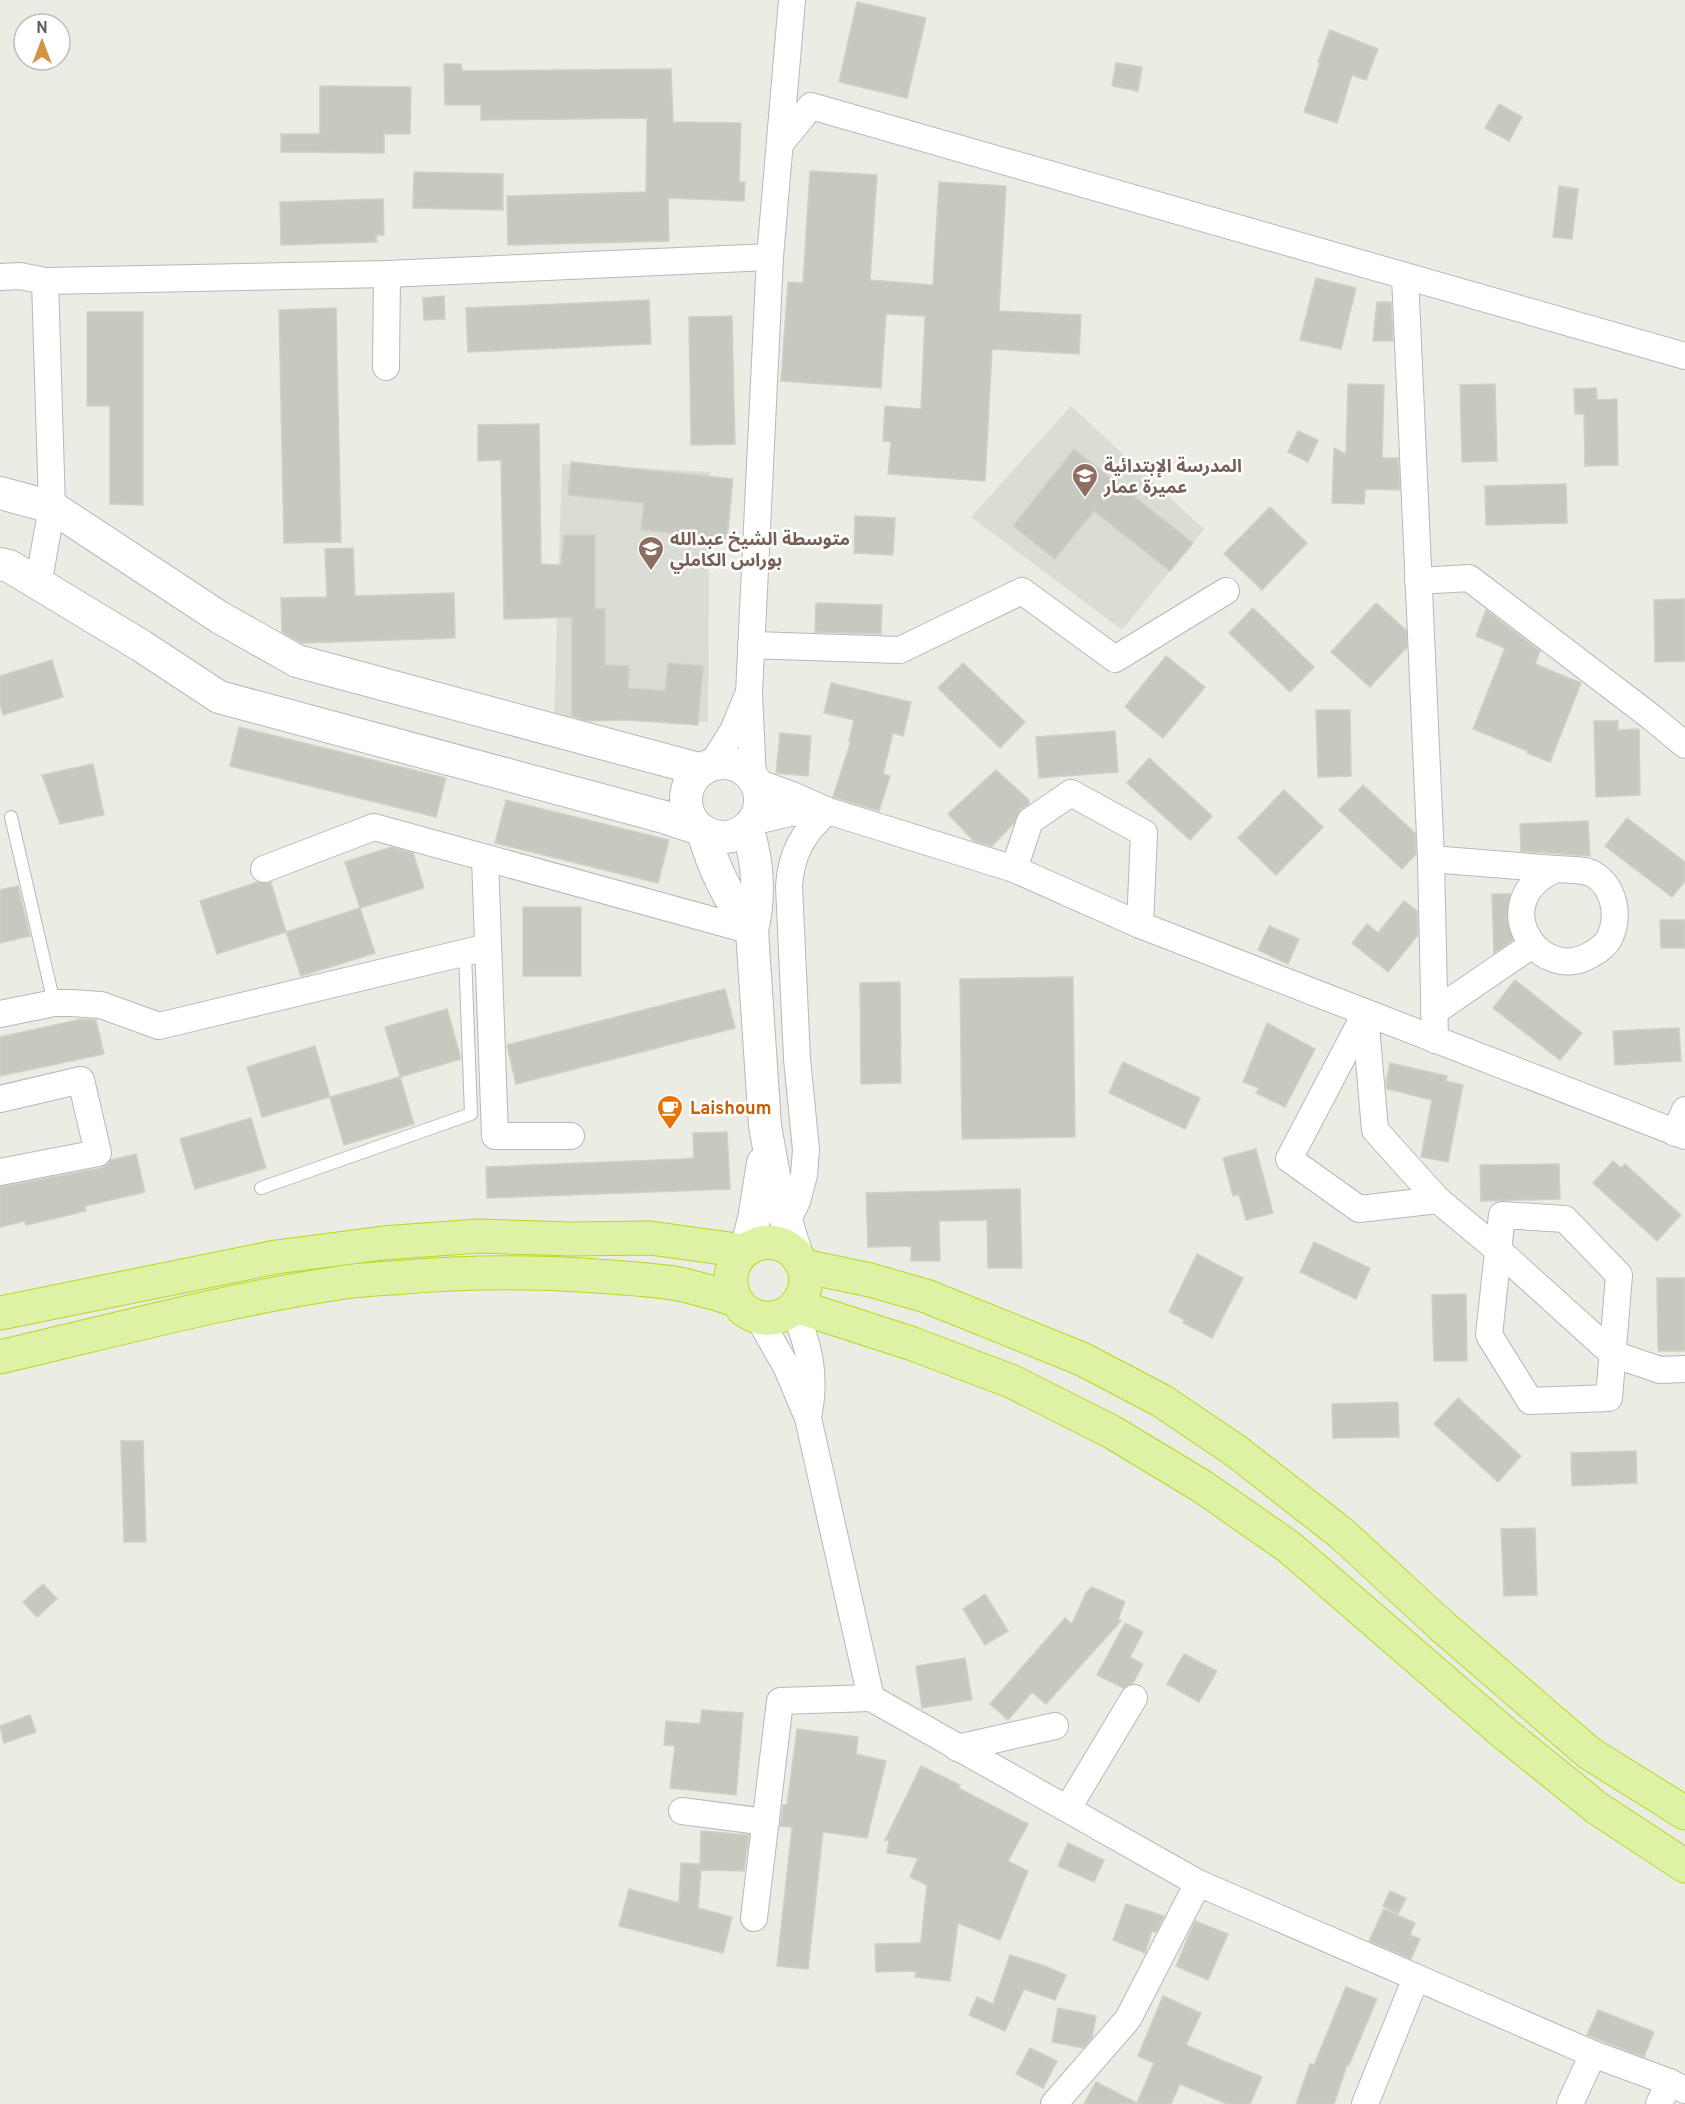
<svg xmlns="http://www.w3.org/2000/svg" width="1685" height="2104" font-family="Overpass,'Noto Sans Arabic',sans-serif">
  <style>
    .education { fill: #daddd3 }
    .building { fill: #c7c9c1; stroke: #cfd1c4; stroke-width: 1.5 }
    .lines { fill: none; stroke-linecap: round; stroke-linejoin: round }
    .service-casing { stroke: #b7b7bd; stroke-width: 14 }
    .minor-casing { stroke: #b7b7bd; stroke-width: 28 }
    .tertiary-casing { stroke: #b7b7bd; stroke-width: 34 }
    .trunk-casing { stroke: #b8d71b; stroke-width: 35 }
    .service { stroke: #fff; stroke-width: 12 }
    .minor { stroke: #fff; stroke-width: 26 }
    .tertiary { stroke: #fff; stroke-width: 32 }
    .trunk { stroke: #def2a5; stroke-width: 33 }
    .labels { text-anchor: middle; stroke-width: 5; stroke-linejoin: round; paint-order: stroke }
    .education-label { font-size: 18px; font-weight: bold; fill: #785e54; stroke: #fff; text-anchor: start }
    .food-label { font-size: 18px; font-weight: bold; fill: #c56008; stroke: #fff; text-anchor: start }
  </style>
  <rect width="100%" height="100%" fill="#ebede5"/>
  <g class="education">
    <path d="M1071 406 1204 529 1122 630 971 517Z"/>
    <path d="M562 464 710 472 708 722 554 716Z"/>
  </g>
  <g class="building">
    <path d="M857 2 926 18 907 98 839 82Z"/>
    <path d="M1330 30 1378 49 1366 80 1352 75 1337 123 1304 112 1320 63 1318 62Z"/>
    <path d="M1116 63 1142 67 1138 91 1112 86Z"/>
    <path d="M444 64H461L462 71 671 69 673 122 741 123 739 182H745L744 201 668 198 669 241 508 245 507 196 646 192 647 118 481 120V105H445Z"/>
    <path d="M320 86 411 87 410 134H384V153L281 152V134H320Z"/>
    <path d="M1499 104 1522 117 1509 141 1485 128Z"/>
    <path d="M810 171 877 175 870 280 933 285 939 182 1006 186 999 311 1081 315 1079 354 992 349 985 481 888 474 891 442 883 441 885 406 921 409 925 316 886 314 881 388 781 381 788 282 803 283Z"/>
    <path d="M414 172 503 174V210L413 208Z"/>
    <path d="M1559 186 1578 189 1572 239 1553 237Z"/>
    <path d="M383 199 384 235H376L377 242 281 245 280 202Z"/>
    <path d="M1316 278 1356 288 1341 349 1300 340Z"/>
    <path d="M444 296 445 319 424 320 423 298Z"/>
    <path d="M649 300 651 344 468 352 466 308Z"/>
    <path d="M1377 302H1391L1393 341H1373Z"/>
    <path d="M336 308 341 542 284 543 279 310Z"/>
    <path d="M87 312H143V505L110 504V406H87Z"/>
    <path d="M732 316 735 444 691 445 689 317Z"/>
    <path d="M1348 384 1384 385 1382 458H1398L1400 490 1365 489 1364 504 1332 503 1334 448 1346 454Z"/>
    <path d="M1495 384 1497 461 1462 462 1460 385Z"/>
    <path d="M1596 388 1597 400 1617 399 1618 465 1585 466 1584 414H1575L1574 389Z"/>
    <path d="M539 424 541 564 561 565 564 535H595V609H605V665L629 666 628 688 665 691 668 663 703 666 698 725 628 720 588 721 572 716V617L504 619 501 460 478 461V425Z"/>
    <path d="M1298 431 1318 440 1308 462 1288 452Z"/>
    <path d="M1074 449 1193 543 1170 571 1094 511 1055 559 1013 526Z"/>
    <path d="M571 462 733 479 727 539 641 530 644 503 568 495Z"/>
    <path d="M1566 484 1567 523 1486 525 1485 486Z"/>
    <path d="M1270 507 1307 543 1262 590 1224 554Z"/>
    <path d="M855 516 895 518 893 555 854 553Z"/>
    <path d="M353 548 355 596 454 593 455 638 301 643 282 632 281 598 327 597 325 549Z"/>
    <path d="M1685 599V661L1655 662 1654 600Z"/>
    <path d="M816 603 882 605 881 634 815 632Z"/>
    <path d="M1376 603 1406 630 1407 647 1370 687 1331 652Z"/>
    <path d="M1253 608 1314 667 1290 692 1229 633Z"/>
    <path d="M1486 610 1540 651 1535 664 1581 683 1550 762 1527 753 1528 751 1473 729 1505 648 1476 636Z"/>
    <path d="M1166 656 1205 687 1163 738 1125 707Z"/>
    <path d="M52 660 63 697 3 715 0 704V676Z"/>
    <path d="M963 663 1025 722 1000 748 938 688Z"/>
    <path d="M831 683 911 702 903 736 893 733 883 774 890 776 879 811 833 797 851 741H849L854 720 824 713Z"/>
    <path d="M1316 710H1350L1351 776 1318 777Z"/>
    <path d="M1594 721H1618V730L1639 729 1640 795 1596 797Z"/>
    <path d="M239 727 446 778 436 817 230 766Z"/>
    <path d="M1115 731 1118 772 1039 778 1036 737Z"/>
    <path d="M780 733 811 736 808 776 776 773Z"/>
    <path d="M1149 758 1212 816 1190 840 1127 783Z"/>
    <path d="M93 764 104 815 60 824 42 775Z"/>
    <path d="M996 770 1029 800V804L1021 809 1013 824 992 846 974 841 948 814Z"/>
    <path d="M1363 785 1415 833 1416 854 1402 869 1339 810Z"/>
    <path d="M1284 790 1323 827 1276 875 1238 838Z"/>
    <path d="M506 800 669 840 658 883 495 843Z"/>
    <path d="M1627 818 1685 862V881L1672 897 1605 846Z"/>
    <path d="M1588 821 1590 856 1521 851 1520 824Z"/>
    <path d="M391 847 413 853 424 888 360 908 345 862Z"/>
    <path d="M258 882 271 883 286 932 217 954 200 901Z"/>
    <path d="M18 886 30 936 0 943V890Z"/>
    <path d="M1492 894H1510L1507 918 1513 940 1494 953Z"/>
    <path d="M1404 901 1417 911 1418 935 1388 972 1352 943 1367 924 1378 933Z"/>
    <rect x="523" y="907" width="58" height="69"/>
    <path d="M360 908 375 953 301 976 286 932Z"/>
    <path d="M1660 920H1685V948H1661Z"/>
    <path d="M1269 926 1299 939 1288 964 1258 950Z"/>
    <path d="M1073 977 1075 1137 962 1139 960 979Z"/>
    <path d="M1515 980 1582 1033 1560 1060 1493 1008Z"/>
    <path d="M900 982 901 1083 861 1084 860 983Z"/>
    <path d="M725 989 735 1028 516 1084 507 1045Z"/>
    <path d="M447 1009 461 1059 400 1077 385 1027Z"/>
    <path d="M82 1019 96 1020 104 1054 0 1076V1037Z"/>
    <path d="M1267 1023 1315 1049 1285 1107 1256 1093 1259 1088 1243 1082Z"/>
    <path d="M1679 1028 1681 1061 1615 1065 1613 1031Z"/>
    <path d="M315 1046 330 1097 262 1117 247 1067Z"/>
    <path d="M1123 1062 1200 1098 1185 1129 1109 1093Z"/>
    <path d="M1390 1063 1447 1076 1446 1081 1463 1085 1448 1162 1421 1157 1432 1100 1387 1089 1386 1082Z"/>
    <path d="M400 1077 414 1124 344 1145 330 1097Z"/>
    <path d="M251 1118 266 1168 195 1189 180 1139Z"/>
    <path d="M727 1132 730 1189 487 1198 486 1167 683 1159 694 1158 693 1133Z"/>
    <path d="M1256 1149 1273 1213 1246 1220 1239 1194 1233 1196 1223 1158Z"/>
    <path d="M136 1154 145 1192 85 1206 86 1211 26 1225 25 1221 0 1227V1187L101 1168 107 1165 111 1160Z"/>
    <path d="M1613 1161 1621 1168 1625 1164 1681 1215 1657 1241 1593 1183Z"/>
    <path d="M1559 1164 1560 1199 1481 1201 1480 1165Z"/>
    <path d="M1020 1189 1022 1268H988L987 1220 939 1221 940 1261H911V1246L868 1247 866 1193Z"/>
    <path d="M1314 1242 1370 1268 1356 1299 1300 1272Z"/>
    <path d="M1197 1254 1243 1278 1212 1338 1183 1323 1185 1320 1169 1312Z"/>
    <path d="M1657 1278H1685V1351H1658Z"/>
    <path d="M1466 1294 1467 1361H1434L1432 1295Z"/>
    <path d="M1458 1398 1521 1456 1498 1482 1434 1424Z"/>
    <path d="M1398 1402 1399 1437 1333 1438 1332 1404Z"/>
    <path d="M121 1441H143L146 1542H124Z"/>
    <path d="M1636 1451 1637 1483 1572 1486 1571 1453Z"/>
    <path d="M1535 1528 1537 1595 1504 1596 1501 1529Z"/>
    <path d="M43 1584 57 1599 37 1617 23 1602Z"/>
    <path d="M1092 1587 1125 1602 1118 1619 1121 1621 1046 1704 1032 1692 1008 1720 990 1704 1065 1618 1072 1624 1086 1593Z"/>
    <path d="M985 1594 1008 1631 985 1645 963 1609Z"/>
    <path d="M1125 1623 1143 1632 1130 1657 1143 1664 1133 1683 1123 1688 1097 1675Z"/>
    <path d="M1184 1654 1217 1671 1199 1702 1167 1684Z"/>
    <path d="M965 1658 972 1700 922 1708 916 1666Z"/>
    <path d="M702 1710 743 1713 736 1795 670 1788 675 1746 664 1745 666 1721 700 1724Z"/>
    <path d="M30 1715 36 1732 4 1743 0 1726Z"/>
    <path d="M797 1729 858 1737 856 1754 886 1761 867 1838 823 1832 808 1969 777 1966 792 1827 780 1826 781 1821 783 1805H787Z"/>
    <path d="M921 1766 960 1785 958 1788 1028 1824 1008 1861 1028 1871 1000 1940 958 1923 950 1981 915 1977 916 1971 876 1972 875 1944 919 1943 921 1941 927 1885 910 1877 918 1858 887 1853 889 1840H885Z"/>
    <path d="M701 1831 749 1835 744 1871 701 1870 698 1908 732 1917 723 1953 619 1926 629 1889 679 1903 681 1863 700 1864Z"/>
    <path d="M1068 1843 1104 1860 1094 1882 1058 1866Z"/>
    <path d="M1390 1891 1406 1898 1398 1914 1383 1906Z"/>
    <path d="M1126 1904 1164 1916 1156 1932 1152 1931 1145 1953 1113 1940Z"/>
    <path d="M1384 1909 1415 1923 1410 1935 1420 1939 1411 1959 1369 1941Z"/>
    <path d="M1195 1921 1228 1934 1208 1980 1176 1966Z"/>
    <path d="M1010 1955 1045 1966 1066 1975 1055 2000 1024 1989 1005 2031 969 2015 977 1997 993 2004Z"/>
    <path d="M1346 1987 1377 1999 1349 2065H1347L1334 2104H1296L1310 2064 1314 2065Z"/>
    <path d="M1163 1996 1201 2013 1186 2045 1262 2077 1250 2104H1227L1180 2084 1171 2104H1084L1096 2082 1137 2103 1154 2063 1138 2056Z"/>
    <path d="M1058 2008 1096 2016 1092 2038 1083 2048 1052 2042Z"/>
    <path d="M1598 2010 1654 2032 1644 2057 1587 2035Z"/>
    <path d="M1030 2048 1057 2061 1043 2088 1016 2074Z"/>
  </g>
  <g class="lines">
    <defs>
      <g id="service">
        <path d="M11 817 54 1003"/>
        <path d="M261 1188 471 1114 465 953"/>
      </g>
      <g id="minor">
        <path d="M780 144 811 106 1685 356"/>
        <path d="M1405 276 1431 859 1435 1040"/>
        <path d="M0 277 20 276 45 281"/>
        <path d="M386 367 387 274"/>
        <path d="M1418 581 1469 578 1650 716 1685 745"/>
        <path d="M38 585 52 507 45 281 387 274 770 257"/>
        <path d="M751 645 900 650 1022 591 1115 659 1226 591"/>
        <path d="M712 764 733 731 747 697"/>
        <path d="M753 779 749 694 770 257 792 0"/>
        <path d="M756 782 792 795 828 811 1014 869 1140 925 1685 1136"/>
        <path d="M752 822 790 813 824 811"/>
        <path d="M485 858 495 1136H571"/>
        <path d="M1431 859 1556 869"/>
        <path d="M264 869 374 827 752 931"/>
        <path d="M1014 869 1030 821 1071 793 1144 833 1140 925"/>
        <path d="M1556 869C1567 870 1583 869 1593 874 1615 887 1620 917 1609 939 1605 946 1599 950 1592 954 1540 987 1483 901 1556 869Z"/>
        <path d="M1434 1012 1532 945"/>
        <path d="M0 1014 54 1003H71L101 1005 159 1026 488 947"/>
        <path d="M0 1099 81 1080 98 1153 0 1172"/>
        <path d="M1675 1133 1685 1110"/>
        <path d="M1438 1200 1359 1209 1289 1159 1365 1014 1375 1130 1438 1200 1498 1250 1613 1354 1660 1370 1685 1369"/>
        <path d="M1502 1215 1565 1219 1619 1275 1609 1398 1530 1401 1489 1335Z"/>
        <path d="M786 1224 797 1201 804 1175 806 1150 797 1059 789 886C791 854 803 832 828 811"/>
        <path d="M793 1309C809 1343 816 1375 809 1412"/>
        <path d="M758 1317 786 1366 808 1418 871 1698 1198 1883 1593 2054 1669 2082 1685 2090"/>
        <path d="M957 1748 1055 1726"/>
        <path d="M1068 1808 1134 1698"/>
        <path d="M682 1811 766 1822"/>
        <path d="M754 1918 780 1701 871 1698"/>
        <path d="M1054 2104 1128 2019 1198 1883"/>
        <path d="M1365 2104 1416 1978"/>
        <path d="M1570 2104 1593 2054"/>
        <path d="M1659 2104 1669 2082"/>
      </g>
      <g id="tertiary">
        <path d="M0 493 52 507 219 617 297 661 702 770"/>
        <path d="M0 564 9 566 140 645 219 697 664 817 700 829"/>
        <circle cx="723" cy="800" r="37"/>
        <path d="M747 828C759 863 760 895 752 931L765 1126 777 1192 797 1256"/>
        <path d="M703 831C713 868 729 900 752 931"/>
        <path d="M746 1249 754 1219 763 1163"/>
      </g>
      <g id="trunk">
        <path d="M803 1266 870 1280 926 1296 1082 1359 1162 1401 1236 1451 1341 1533 1443 1627 1589 1753 1685 1813"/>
        <path d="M796 1306 913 1344 1013 1382 1112 1432 1203 1487 1289 1547 1504 1733 1597 1808 1685 1866"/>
        <path d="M0 1313 276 1257 383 1243 478 1236 571 1239 650 1238 744 1251"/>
        <path d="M0 1357C112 1331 225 1300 339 1283 356 1280 375 1279 393 1278 461 1272 528 1271 596 1276 622 1278 660 1280 684 1285 695 1288 728 1296 736 1301 739 1303 741 1306 743 1309 750 1315 761 1319 770 1318 796 1317 814 1287 802 1264 780 1220 712 1249 736 1301"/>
      </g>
    </defs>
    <use href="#service" class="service-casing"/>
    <use href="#minor" class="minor-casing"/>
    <use href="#tertiary" class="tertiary-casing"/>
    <use href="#trunk" class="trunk-casing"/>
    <use href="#service" class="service"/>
    <use href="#minor" class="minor"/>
    <use href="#tertiary" class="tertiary"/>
    <use href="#trunk" class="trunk"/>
  </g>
  <defs>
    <symbol id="school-pin" viewBox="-11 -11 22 30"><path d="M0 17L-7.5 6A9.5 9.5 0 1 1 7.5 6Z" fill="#8d6e63" stroke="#fff"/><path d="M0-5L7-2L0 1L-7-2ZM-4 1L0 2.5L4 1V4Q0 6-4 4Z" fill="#fff"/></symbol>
    <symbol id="cafe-pin" viewBox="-11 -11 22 30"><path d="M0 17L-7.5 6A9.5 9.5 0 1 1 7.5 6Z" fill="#e8710a" stroke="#fff"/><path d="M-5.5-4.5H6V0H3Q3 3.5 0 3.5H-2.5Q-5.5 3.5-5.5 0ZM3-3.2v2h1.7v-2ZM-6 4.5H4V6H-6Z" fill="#fff"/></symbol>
  </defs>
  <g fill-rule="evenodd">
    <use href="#school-pin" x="1070" y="461" width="30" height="40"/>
    <use href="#school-pin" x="636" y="534" width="30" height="40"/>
    <use href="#cafe-pin" x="655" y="1093" width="30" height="40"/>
  </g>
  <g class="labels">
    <g class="education-label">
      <text x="1104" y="472">المدرسة الإبتدائية<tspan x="1104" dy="21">عميرة عمار</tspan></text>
      <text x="670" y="545">متوسطة الشيخ عبدالله<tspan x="670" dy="21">بوراس الكاملي</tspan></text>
    </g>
    <g class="food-label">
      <text x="690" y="1114">Laishoum</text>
    </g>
  </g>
  <g transform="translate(42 42)"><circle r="28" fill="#ffffff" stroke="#bebec1" stroke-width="1.5"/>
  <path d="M0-4.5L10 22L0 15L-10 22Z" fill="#d49443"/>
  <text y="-9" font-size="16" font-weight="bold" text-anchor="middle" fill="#5d5c63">N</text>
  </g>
</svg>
